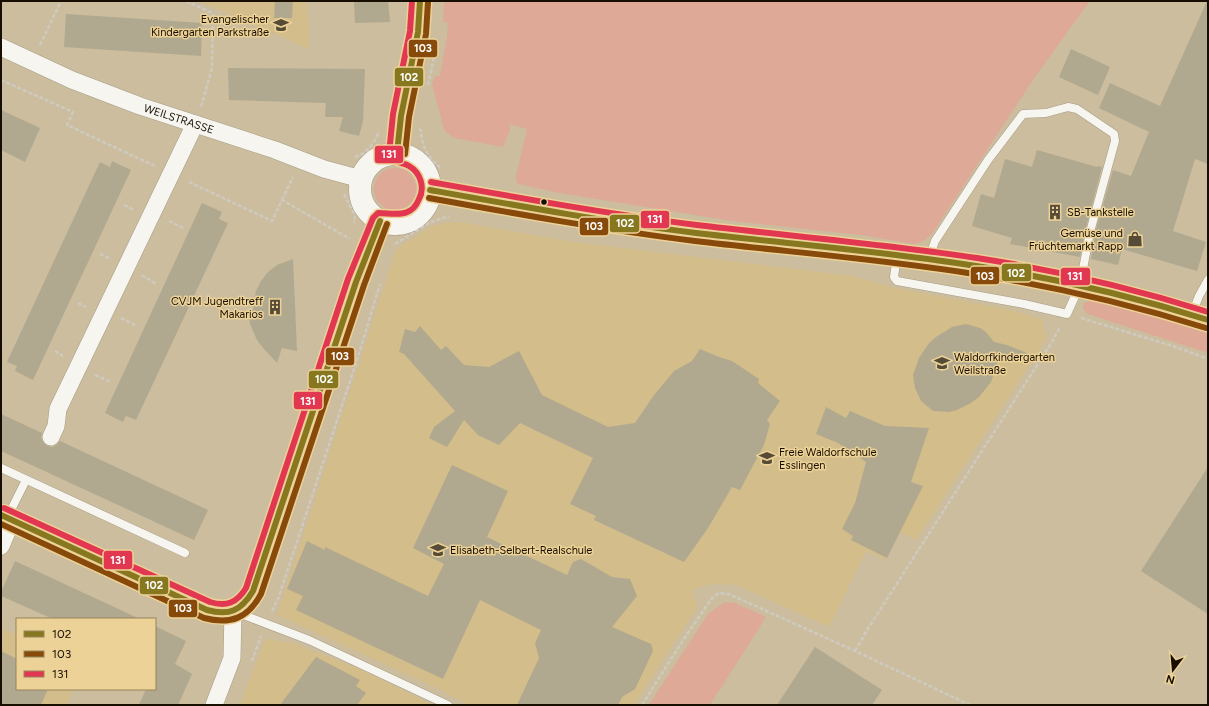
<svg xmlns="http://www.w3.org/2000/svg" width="1209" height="706" font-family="Figtree,sans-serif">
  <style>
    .built { fill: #d3bd8a }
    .green { fill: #dea996 }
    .building { fill: #b0a98f }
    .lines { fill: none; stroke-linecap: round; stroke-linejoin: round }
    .lane-casing { stroke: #a79c84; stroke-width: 9 }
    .street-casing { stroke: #a79c84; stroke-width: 18 }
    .secondary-casing { stroke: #a79c84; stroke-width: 23 }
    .path { stroke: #cfcac0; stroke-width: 2.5; stroke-dasharray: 4 2; stroke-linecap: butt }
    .lane { stroke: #f7f5f0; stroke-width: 8 }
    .street { stroke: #f7f5f0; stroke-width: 17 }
    .secondary { stroke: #f7f5f0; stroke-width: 22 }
    .bus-1-casing { stroke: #edd297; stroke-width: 9 }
    .bus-2-casing { stroke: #edd297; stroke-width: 9 }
    .bus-3-casing { stroke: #edd297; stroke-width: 9 }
    .bus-1 { stroke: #877820; stroke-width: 6 }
    .bus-2 { stroke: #874a0a; stroke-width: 6 }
    .bus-3 { stroke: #e23751; stroke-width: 6 }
    .bus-dot { fill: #170e00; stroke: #edd297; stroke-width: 1.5 }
    .labels { text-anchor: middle; stroke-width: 3; stroke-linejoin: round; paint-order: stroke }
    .poi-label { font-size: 11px; fill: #170e00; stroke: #edd297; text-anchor: start }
    .street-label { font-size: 11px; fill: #170e00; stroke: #edd297 }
    .line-badge { stroke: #edd297; stroke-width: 1.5 }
    .badge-label { font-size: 11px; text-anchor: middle; font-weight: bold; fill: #fff }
  </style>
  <rect width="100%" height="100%" fill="#cbbd9e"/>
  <g class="built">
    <path d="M198 1H307L309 49Z"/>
    <path d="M460 222 574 242 852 276 900 289 1011 310 1042 319 1046 339 916 540 900 532 886 560 866 551 829 627 736 585 711 584 692 590 697 607 634 705H468L441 690 277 615 395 253 398 248 403 244 432 226 447 223Z"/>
    <path d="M1 628 17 635V689H73L66 705H1Z"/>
    <path d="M265 639 293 643 362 670 433 705H240Z"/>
  </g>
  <g class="green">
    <path d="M444 1H1090L1037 74 933 232C928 238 923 243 914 244L861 235 732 221 554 192 519 184 517 183 516 176 527 129 509 124 510 130 503 147 454 138 446 132 444 129 432 84 435 76H440L447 37 448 23 443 22Z"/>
    <circle cx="395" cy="189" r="21"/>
    <path d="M1091 300 1147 314 1208 333V353L1088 314 1083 309 1084 303Z"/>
    <path d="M725 602 735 603 766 617 710 705H649L708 614Z"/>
  </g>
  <g class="building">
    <path d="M275 1H293L292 18H274Z"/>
    <path d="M354 1H388L390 22 355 23Z"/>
    <path d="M1207 1H1208V164L1195 159 1173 231 1206 242 1197 271 1122 249 1118 265 1091 259 1095 233 1113 170 1131 176 1149 132 1099 108 1110 83 1160 106Z"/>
    <path d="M66 14 202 23 201 56 64 47Z"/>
    <path d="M1071 49 1110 67 1098 95 1059 77Z"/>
    <path d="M228 68 365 69 363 121 359 136 339 131 343 117H325L326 103 229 100Z"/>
    <path d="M1 110 40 128 25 162 1 150Z"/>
    <path d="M1037 150 1097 167V166L1102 167 1085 231 1080 257 1010 244 1012 238 972 226 981 194 994 198 1005 159 1032 167Z"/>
    <path d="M112 161 131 170 33 380 15 371 17 366 7 362 100 162 110 167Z"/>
    <path d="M202 203 222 212 219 219 228 223 136 420 126 416 123 422 105 413Z"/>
    <path d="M293 259 297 351 282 348 277 363 264 349 257 340 250 324 248 311 253 310 256 291 261 281 268 272 277 265Z"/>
    <path d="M966 324 980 328 986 332 994 342 1007 345 1032 355 998 362 991 382 979 397 971 403 957 410 949 412 933 411 921 401 915 388 913 375 919 358 929 343 936 337 952 327Z"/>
    <path d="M420 326 441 350 446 346 464 365 489 367 519 351 542 395 608 427 635 423 654 395 674 371 692 361 700 349 719 357 732 361 759 379 758 383 780 401 767 420 770 424 764 445 740 490 732 487 708 528 684 562 594 520 596 516 570 504 593 458 520 423 499 445 478 435 464 420 447 447 429 438 434 427 455 411 404 354 399 352 405 329 415 332Z"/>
    <path d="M826 407 846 418 850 411 885 426 929 428 911 482 923 486 887 558 851 540 853 536 842 529 855 503 866 462 838 443 816 434Z"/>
    <path d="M1 414 42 433 41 438 43 442 47 446 52 447 57 445 60 441 208 510 194 540 1 451Z"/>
    <path d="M452 465 508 491 487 537 567 575 573 562 581 559 612 577 630 579 637 596 612 627 651 644 653 651 635 689 622 697 618 705H517L539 658 535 643 541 630 480 600 443 679 296 610 303 596 287 589 307 541 325 550V547L428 596 444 564 413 548Z"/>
    <path d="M1208 467V614L1141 571Z"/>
    <path d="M15 561 140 619H53L1 596V592Z"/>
    <path d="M155 626 186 641 175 664 192 674 178 705H139L146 689H155Z"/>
    <path d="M815 647 882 690 872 705H777Z"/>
    <path d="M1 651 17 659V689H48L41 705H1Z"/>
    <path d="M316 657 360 680 356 686 366 693 357 705H280Z"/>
  </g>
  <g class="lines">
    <defs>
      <g id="lane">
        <path d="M897 256 894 277 897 281 1024 304 1067 314 1080 285 1090 232 1115 141 1114 134 1077 109 1068 107 1046 113 1023 114 988 160 935 241 929 258"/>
        <path d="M1192 314 1199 296 1208 280"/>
        <path d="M1 468 185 553"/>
        <path d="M12 517V508L26 480"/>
        <path d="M238 613 309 640 448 705"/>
      </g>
      <g id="street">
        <path id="s1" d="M1 47 72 80 140 106 275 150 324 169 361 179"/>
        <path d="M397 153 401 116 418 32 420 1"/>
        <path d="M51 437 56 426 58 409 195 124"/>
        <path d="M1 546 12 520"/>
        <path d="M214 705 232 658 233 611"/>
      </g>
      <g id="secondary">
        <circle cx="395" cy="189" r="35"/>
        <path d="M430 190C531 208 631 226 732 237 787 244 843 248 898 255 1003 268 1108 287 1208 320"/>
        <path d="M1 515 207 610C228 617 243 611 253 591L356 282 380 221"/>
      </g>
    </defs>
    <use href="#lane" class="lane-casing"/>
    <use href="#street" class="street-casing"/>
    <use href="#secondary" class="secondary-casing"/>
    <g class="path">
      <path d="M186 1 212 13 213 15 212 68 201 107"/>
      <path d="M40 45 61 1"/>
      <path d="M1 80 73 112 67 125 155 166"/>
      <path d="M428 85 436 49"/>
      <path d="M419 129 421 130C421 146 429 159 442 169"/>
      <path d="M355 157C367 154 375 142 379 131"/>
      <path d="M189 182 272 221 282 200 350 239"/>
      <path d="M344 194 355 216 354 223"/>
      <path d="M282 200 293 177"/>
      <path d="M124 205 134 210"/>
      <path d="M169 221 183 228"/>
      <path d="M395 244 429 223 449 216"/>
      <path d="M100 254 111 259"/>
      <path d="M142 275 156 284"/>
      <path d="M78 303 86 307"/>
      <path d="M121 318 137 326"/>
      <path d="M1081 318 1176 347 1208 359"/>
      <path d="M55 351 63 356"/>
      <path d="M95 375 111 382"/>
      <path d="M272 611 278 599 358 357 380 284"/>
      <path d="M855 651 869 627 1050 345 1060 327"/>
      <path d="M252 661 261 636"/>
      <path d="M642 705 687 634 712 598 719 593 729 594 855 651 970 705"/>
    </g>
    <use href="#lane" class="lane"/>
    <use href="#street" class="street"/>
    <use href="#secondary" class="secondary"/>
    <defs>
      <g id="bus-1">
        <path d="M397 153 401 116 418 32 420 1"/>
        <path d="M430 190C519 206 607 222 696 233 790 244 883 251 976 266 1055 278 1132 296 1208 320"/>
        <path d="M1 515 207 610C229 616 241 611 253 591L356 282 380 221"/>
      </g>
      <g id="bus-2">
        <path d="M405 154 409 117 426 34 428 2"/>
        <path d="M429 198C517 214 606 230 695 241 788 252 881 259 974 274 1053 286 1130 304 1206 328"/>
        <path d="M1 524 204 618C231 625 248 618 261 594L364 285 387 224"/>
      </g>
      <g id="bus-3">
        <path d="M431 182C520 198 608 214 697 225 790 236 884 244 977 258 1055 270 1132 288 1208 312"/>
        <path d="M4 508 210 602C226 607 237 603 246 588L348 279 373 218 378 213C395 213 411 219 419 199 425 188 421 173 409 166 402 162 392 163 389 154L393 114 410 31 412 1"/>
      </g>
    </defs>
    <use href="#bus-1" class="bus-1-casing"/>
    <use href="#bus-2" class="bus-2-casing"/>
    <use href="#bus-3" class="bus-3-casing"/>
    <use href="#bus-1" class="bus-1"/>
    <use href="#bus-2" class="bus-2"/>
    <use href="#bus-3" class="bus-3"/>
  </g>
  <defs>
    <symbol id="school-bare" viewBox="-9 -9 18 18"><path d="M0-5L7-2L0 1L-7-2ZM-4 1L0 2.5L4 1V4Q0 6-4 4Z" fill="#564b37" stroke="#edd297" stroke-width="2.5" paint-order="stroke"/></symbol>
    <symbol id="building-bare" viewBox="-9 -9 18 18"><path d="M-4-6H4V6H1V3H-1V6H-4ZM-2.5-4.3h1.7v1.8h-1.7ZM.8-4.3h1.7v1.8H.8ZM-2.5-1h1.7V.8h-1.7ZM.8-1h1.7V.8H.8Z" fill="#564b37" stroke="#edd297" stroke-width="2.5" paint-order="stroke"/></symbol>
    <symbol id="shop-bare" viewBox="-9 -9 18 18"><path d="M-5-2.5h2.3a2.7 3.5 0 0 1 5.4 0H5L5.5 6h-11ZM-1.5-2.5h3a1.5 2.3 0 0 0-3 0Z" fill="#564b37" stroke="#edd297" stroke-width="2.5" paint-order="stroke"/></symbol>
  </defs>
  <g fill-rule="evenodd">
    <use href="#school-bare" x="270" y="14" width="22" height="22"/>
    <use href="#building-bare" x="1044" y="201" width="22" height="22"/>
    <use href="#shop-bare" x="1124" y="228" width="22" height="22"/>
    <use href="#building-bare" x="264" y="296" width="22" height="22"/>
    <use href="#school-bare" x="931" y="352" width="22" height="22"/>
    <use href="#school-bare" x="756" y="447" width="22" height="22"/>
    <use href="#school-bare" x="427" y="539" width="22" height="22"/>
  </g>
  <circle class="bus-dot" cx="544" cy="202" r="3.5"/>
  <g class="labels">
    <g class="poi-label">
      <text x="269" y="23" text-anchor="end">Evangelischer<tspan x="269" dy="13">Kindergarten Parkstraße</tspan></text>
      <text x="1067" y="216">SB-Tankstelle</text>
      <text x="1123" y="237" text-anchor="end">Gemüse und<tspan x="1123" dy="13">Früchtemarkt Rapp</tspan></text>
      <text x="263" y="305" text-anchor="end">CVJM Jugendtreff<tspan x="263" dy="13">Makarios</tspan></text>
      <text x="954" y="361">Waldorfkindergarten<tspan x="954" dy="13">Weilstraße</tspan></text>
      <text x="779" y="456">Freie Waldorfschule<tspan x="779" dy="13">Esslingen</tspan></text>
      <text x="450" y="554">Elisabeth-Selbert-Realschule</text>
    </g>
    <g class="street-label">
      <text dy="4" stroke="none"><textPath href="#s1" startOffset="192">WEILSTRASSE</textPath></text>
    </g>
  </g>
  <g class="line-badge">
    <rect x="408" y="39" width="30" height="19" rx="4" fill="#874a0a"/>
    <rect x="394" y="67" width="30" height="20" rx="4" fill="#877820"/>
    <rect x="374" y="145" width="30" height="19" rx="4" fill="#e23751"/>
    <rect x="640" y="210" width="30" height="19" rx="4" fill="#e23751"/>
    <rect x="609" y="214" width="31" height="19" rx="4" fill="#877820"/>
    <rect x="579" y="217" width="30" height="19" rx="4" fill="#874a0a"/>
    <rect x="1001" y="263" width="31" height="19" rx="4" fill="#877820"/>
    <rect x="970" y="266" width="30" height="19" rx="4" fill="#874a0a"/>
    <rect x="1060" y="267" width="31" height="19" rx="4" fill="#e23751"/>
    <rect x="325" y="347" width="30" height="19" rx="4" fill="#874a0a"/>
    <rect x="308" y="370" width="31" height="19" rx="4" fill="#877820"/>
    <rect x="293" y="391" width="30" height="19" rx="4" fill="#e23751"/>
    <rect x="103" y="550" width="30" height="20" rx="4" fill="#e23751"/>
    <rect x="139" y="576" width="30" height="19" rx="4" fill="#877820"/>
    <rect x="168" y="599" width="30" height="19" rx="4" fill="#874a0a"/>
  </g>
  <g class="badge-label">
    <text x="423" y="52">103</text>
    <text x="409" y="81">102</text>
    <text x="389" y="158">131</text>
    <text x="655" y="223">131</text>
    <text x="625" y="227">102</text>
    <text x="594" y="230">103</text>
    <text x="1016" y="277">102</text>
    <text x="985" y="280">103</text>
    <text x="1075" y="280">131</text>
    <text x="340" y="360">103</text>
    <text x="324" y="383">102</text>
    <text x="308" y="405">131</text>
    <text x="118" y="564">131</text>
    <text x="154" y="589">102</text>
    <text x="183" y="612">103</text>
  </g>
  <rect width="1209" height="706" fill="none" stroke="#170e00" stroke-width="4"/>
  <rect x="16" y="618" width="140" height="72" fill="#edd297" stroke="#97845b"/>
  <rect x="24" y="631" width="20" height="6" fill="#877820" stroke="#97845b"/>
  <text x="52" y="638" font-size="12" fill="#170e00">102</text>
  <rect x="24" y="651" width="20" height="6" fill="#874a0a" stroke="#97845b"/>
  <text x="52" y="658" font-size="12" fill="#170e00">103</text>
  <rect x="24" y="671" width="20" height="6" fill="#e23751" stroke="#97845b"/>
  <text x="52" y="678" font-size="12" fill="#170e00">131</text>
  <g transform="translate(1173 670) rotate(196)" stroke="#edd297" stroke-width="3" paint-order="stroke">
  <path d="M0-3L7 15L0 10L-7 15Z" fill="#170e00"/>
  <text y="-6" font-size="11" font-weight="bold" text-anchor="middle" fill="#170e00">N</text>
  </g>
</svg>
